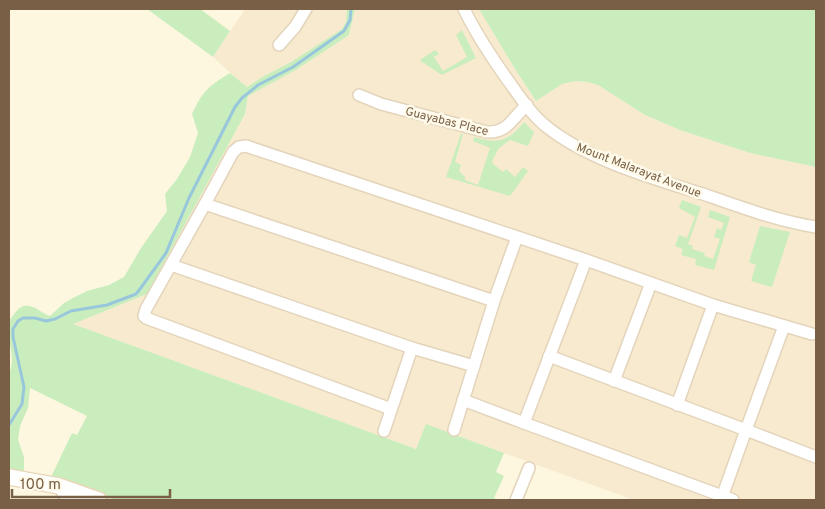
<svg xmlns="http://www.w3.org/2000/svg" width="825" height="509" font-family="Overpass,sans-serif">
  <style>
    .residential { fill: #f7eace }
    .green { fill: #caedbe }
    .lines { fill: none; stroke-linecap: round; stroke-linejoin: round }
    .stream { stroke: #98c7dc; stroke-width: 3 }
    .street-casing { stroke: #e3d4bb; stroke-width: 14 }
    .secondary-casing { stroke: #e9d7b9; stroke-width: 18 }
    .street { stroke: #fff; stroke-width: 11 }
    .secondary { stroke: #fff; stroke-width: 15 }
    .labels { text-anchor: middle; stroke-width: 5; stroke-linejoin: round; paint-order: stroke }
    .street-label { font-size: 12px; fill: #785f45; stroke: #fffae9 }
  </style>
  <rect width="100%" height="100%" fill="#fef7e0"/>
  <g class="residential">
    <path d="M245 9H347L346 22 342 29 291 62 262 77 246 87 213 57Z"/>
    <path d="M355 9H479L515 69 536 101 562 84 576 81 587 82 598 85 645 115 680 130 750 153 816 167V499L813 500H634L426 425 416 449 72 324 147 294 245 114 248 96 296 70 349 35Z"/>
  </g>
  <g class="green">
    <path d="M147 9H200L230 31 213 57Z"/>
    <path d="M347 9H355L349 35 296 70 248 96 245 114 147 294 73 324 416 449 426 424 504 453 496 472 504 476 494 498 498 500H116L51 477 72 433 77 435 87 416 30 388 28 408 20 426 18 440 24 457V472L9 471V374C17 355 5 339 9 322 10 319 13 315 15 313 19 308 22 305 29 306 37 307 43 314 50 316L64 303 71 299 87 291 109 285 124 277 141 248 167 211 165 194 177 179 190 157 198 133 192 114C203 90 209 86 230 73L247 87 262 77 291 62 342 29 346 22Z"/>
    <path d="M479 9H816V167L750 153 680 130 645 115 598 85 587 82 576 81 562 84 536 101 515 69Z"/>
    <path d="M462 30 476 58 442 75 422 62 420 60 435 50 439 54 434 57 443 71 467 57 456 35Z"/>
    <path d="M524 122 534 132 528 146 510 140 499 148 492 161 493 164 503 172 506 169 515 177 523 167 528 171 510 196 446 177 461 134H463L455 162 461 165 459 171 465 177V180L478 185 490 148 473 141 474 137C497 144 508 142 524 122Z"/>
    <path d="M682 200 701 207 688 244 693 246 692 249 705 253 704 256 713 259 720 239 714 237 717 228 721 230 724 223 708 217 710 210 730 217 714 270 695 265 696 259 681 255 683 249 675 246 679 235 687 238 695 217 679 208Z"/>
    <path d="M760 226 790 232 772 287 751 281 756 265 749 262Z"/>
  </g>
  <g class="lines">
    <path class="stream" d="M9 425 22 404 24 387 13 337V329L18 321 23 318H35L46 321 55 319 71 311 107 305 136 294 140 289 166 253 189 198 235 107 242 98 258 85 293 67 344 31 350 20 351 9"/>
    <defs>
      <g id="street">
        <path d="M464 9C477 36 494 61 512 86 522 100 533 116 547 127 588 160 652 178 703 194 740 207 778 221 816 227"/>
        <path d="M279 45 295 27 306 9"/>
        <path d="M359 95 381 104 487 132C508 133 512 118 527 105"/>
        <path d="M205 204 233 152 239 147 246 146 586 260 713 305 812 334"/>
        <path d="M171 265 412 348 384 431"/>
        <path d="M412 348 474 366"/>
        <path d="M549 356 746 430 784 326"/>
        <path d="M614 381 651 283"/>
        <path d="M463 400 524 423 586 260"/>
        <path d="M677 405 713 305"/>
        <path d="M391 409 146 318 144 316 146 309 205 204 494 301"/>
        <path d="M524 423 733 500"/>
        <path d="M454 430 494 301 517 237"/>
        <path d="M59 486 67 500"/>
        <path d="M516 500 529 468"/>
        <path d="M721 500 746 430 816 457"/>
      </g>
      <path id="secondary" d="M9 477 59 486 99 500"/>
    </defs>
    <use href="#street" class="street-casing"/>
    <use href="#secondary" class="secondary-casing"/>
    <use href="#street" class="street"/>
    <use href="#secondary" class="secondary"/>
  </g>
  <g class="labels">
    <g class="street-label">
      <text transform="translate(447 121) rotate(14)" y="4">Guayabas Place</text>
      <text transform="translate(639 170) rotate(21)" y="4">Mount Malarayat Avenue</text>
    </g>
  </g>
  <rect width="825" height="509" fill="none" stroke="#785f45" stroke-width="20"/>
  <path d="M12 489v8h158v-8" fill="none" stroke="#785f45" stroke-width="2.5"/>
  <text x="20" y="489" font-size="15" fill="#785f45" stroke="#fffae9" stroke-width="4" paint-order="stroke">100 m</text>
</svg>
